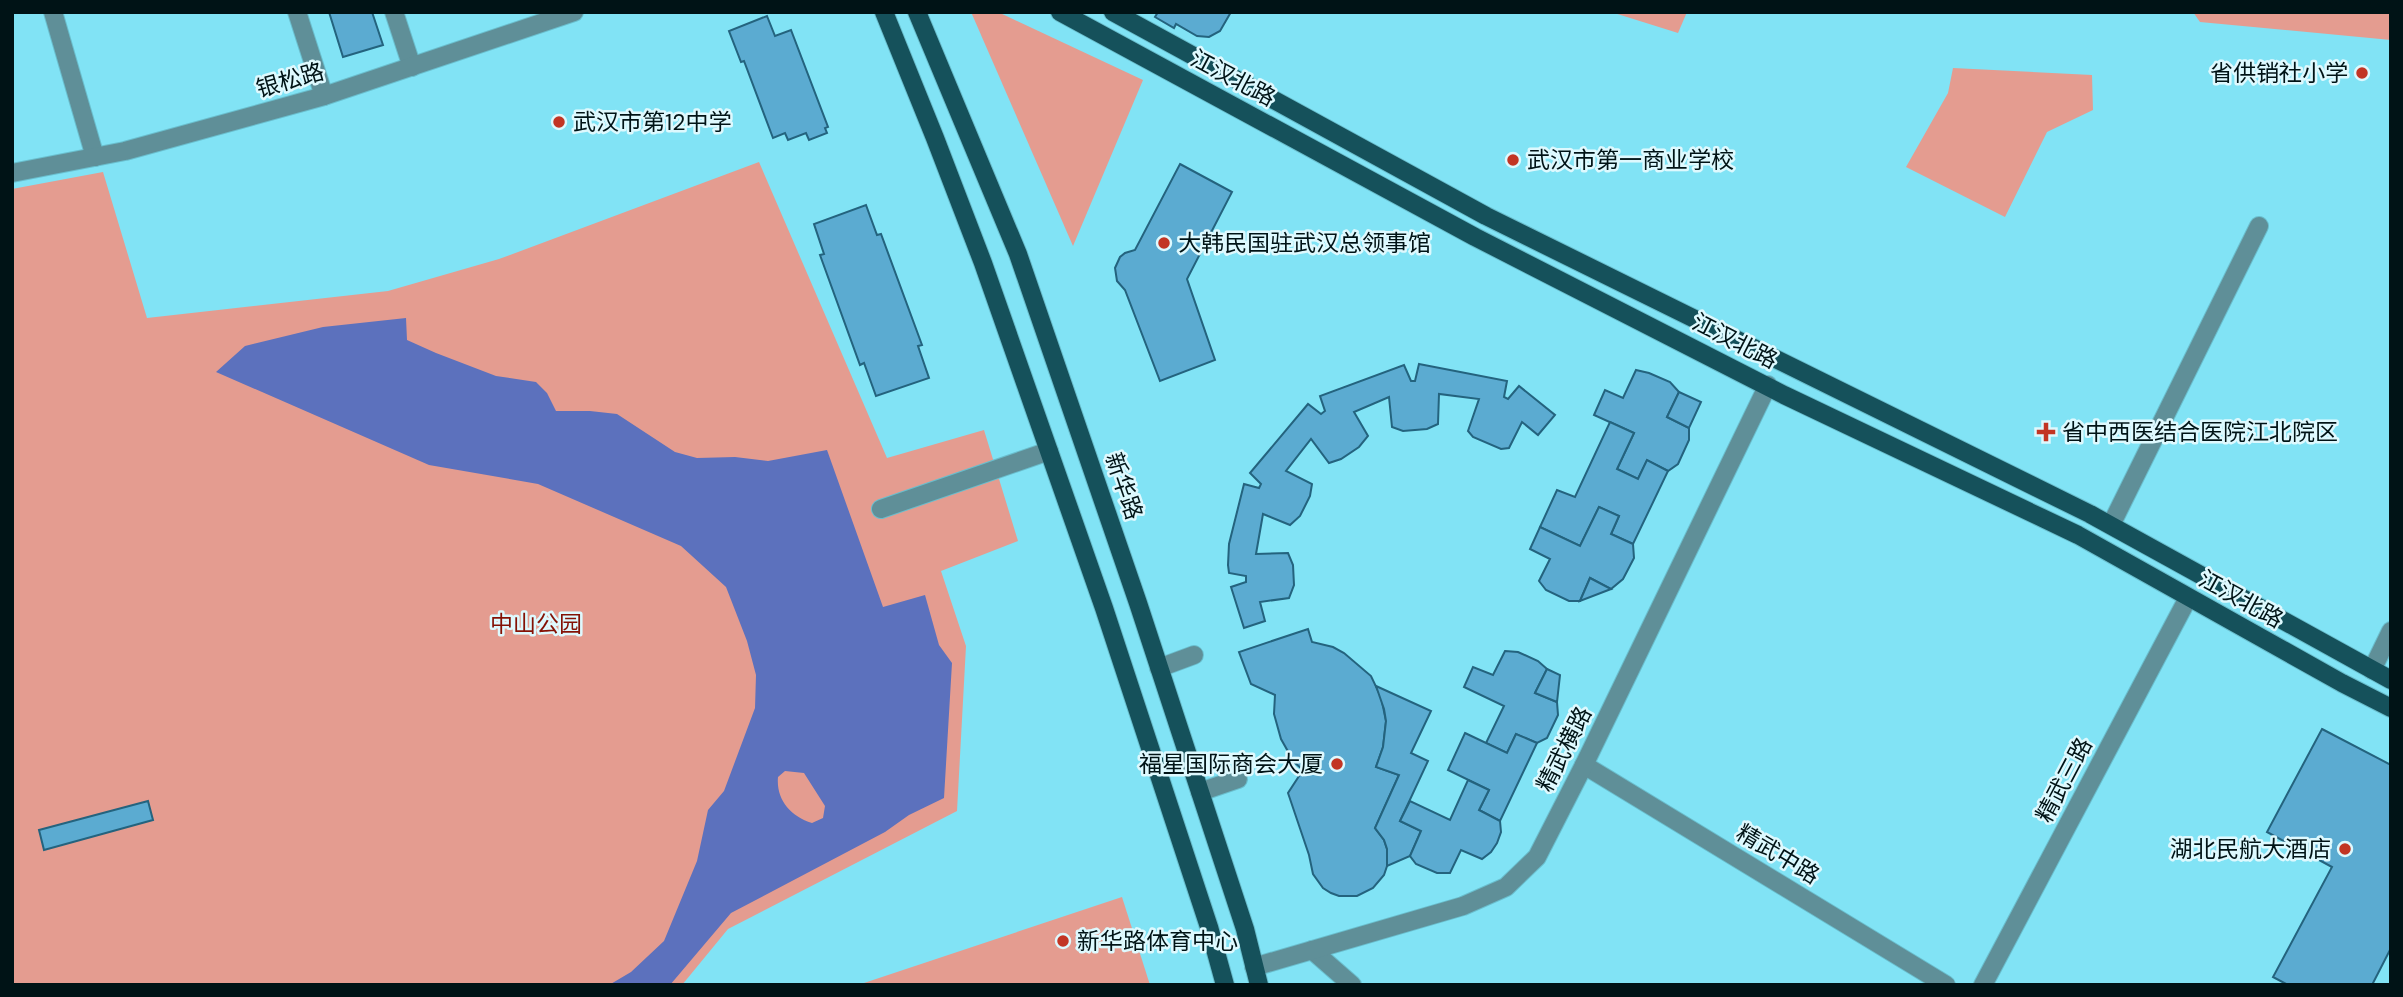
<svg xmlns="http://www.w3.org/2000/svg" width="2403" height="997" font-family="'DM Sans','Noto Sans SC',sans-serif">
  <style>
    .green { fill: #e49c90 }
    .water { fill: #5c71bd; fill-rule: evenodd }
    .building { fill: #5babd1; stroke: #24637e; stroke-width: 2 }
    .lines { fill: none; stroke-linecap: round; stroke-linejoin: round }
    .minor-casing { stroke: #6abecd; stroke-width: 20 }
    .major-casing { stroke: #6abecd; stroke-width: 20 }
    .minor { stroke: #5f8f98; stroke-width: 18 }
    .major { stroke: #15515b; stroke-width: 18 }
    .poi-dot { fill: #c23524; stroke: #def9fe; stroke-width: 2.5 }
    .labels { text-anchor: middle; stroke-width: 5; stroke-linejoin: round; paint-order: stroke }
    .poi-label { font-size: 23px; fill: #001316; stroke: #def9fe; text-anchor: start }
    .street-label { font-size: 23px; fill: #001316; stroke: #def9fe }
    .park-label { font-size: 23px; fill: #841105; stroke: #def9fe }
  </style>
  <rect width="100%" height="100%" fill="#81e3f5"/>
  <g class="green">
    <path d="M971 12H998L1143 80 1073 246Z"/>
    <path d="M1611 12H1687L1678 33Z"/>
    <path d="M2193 12H2391V40L2200 22Z"/>
    <path d="M1953 68 2092 75 2093 110 2047 132 2005 217 1906 167 1948 93Z"/>
    <path d="M759 162 887 458 984 430 1018 541 941 571 966 646 957 811 728 929 682 985H12V189L103 172 147 318 388 291 499 259Z"/>
    <path d="M1122 897 1150 985H858Z"/>
  </g>
  <path class="water" d="M406 318 407 340 436 353 496 376 536 382 547 393 556 411H590L617 414 675 452 697 458 735 457 768 461 827 450 883 607 925 595 939 645 952 663 944 798 909 815 885 832 731 913 670 985H609L631 972 664 941 697 861 708 810 724 791 755 708 756 675 747 641 726 587 681 546 538 484 429 465 216 372 245 346 323 327ZM785 771 804 773 825 806 823 818 812 823C790 816 776 799 778 777Z"/>
  <g class="building">
    <path d="M329 12H372L383 45 343 57Z"/>
    <path d="M1158 12H1231L1220 31 1209 37 1197 36 1176 24 1174 28 1155 17Z"/>
    <path d="M767 16 775 36 791 30 828 127 825 128 827 133 809 140 806 133 788 140 785 133 773 138 744 61 741 62 729 31Z"/>
    <path d="M1180 164 1232 192 1187 279 1215 360 1160 381 1125 290 1117 281 1115 268 1120 257 1125 253 1135 250Z"/>
    <path d="M866 205 877 235 881 234 922 345 918 346 929 378 876 396 864 363 860 365 820 255 824 254 814 224Z"/>
    <path d="M1419 364 1507 381 1504 397 1508 399 1519 386 1555 415 1538 435 1522 422 1509 448 1501 449 1473 437 1468 431 1479 399 1439 394 1438 424 1427 429 1403 431 1392 427 1389 397 1354 412 1368 436 1359 447 1341 459 1329 463 1311 439 1286 471 1312 484 1310 496 1300 516 1290 525 1263 514 1256 554 1288 553 1293 565 1294 585 1289 598 1260 602 1265 621 1244 628 1231 587 1246 582V576L1229 573 1228 565 1229 544 1244 484 1259 488 1261 484 1250 473 1308 404 1321 414 1325 411 1320 396 1404 365 1411 381H1415Z"/>
    <path d="M1636 370 1649 373 1670 382 1679 392 1667 417 1689 428V440L1678 464 1668 471 1647 460 1638 479 1617 469 1634 433 1594 415 1605 390 1623 398Z"/>
    <path d="M1679 392 1701 402 1689 428 1667 417Z"/>
    <path d="M1610 422 1634 433 1617 469 1638 479 1647 460 1668 471 1633 544 1611 534 1619 516 1599 507 1580 546 1540 527 1557 490 1575 497Z"/>
    <path d="M1599 507 1619 516 1611 534 1633 544 1634 558 1623 579 1611 589 1590 578 1580 601H1569L1546 590 1539 581 1550 559 1530 549 1540 527 1580 546Z"/>
    <path d="M1590 578 1611 589 1580 601Z"/>
    <path d="M1308 629 1312 642 1333 647 1344 653 1371 676 1381 697 1386 721 1383 747 1376 767 1399 775 1375 828 1384 840 1387 849V866L1384 875 1373 888 1357 896H1339L1331 893 1323 888 1313 874 1309 855 1288 793 1303 770 1294 762 1281 739 1274 714 1275 695 1251 684 1239 652Z"/>
    <path d="M1505 651 1518 652 1538 661 1547 669 1535 693 1557 702 1558 715 1547 738 1537 743 1516 734 1507 753 1486 743 1504 706 1464 687 1473 667 1493 675Z"/>
    <path d="M1547 669 1560 675 1557 702 1535 693Z"/>
    <path d="M1376 686 1431 711 1411 753 1428 761 1400 821 1421 831 1410 856 1387 866V849L1384 840 1375 828 1399 775 1376 767 1383 747 1386 721 1384 709Z"/>
    <path d="M2322 729 2391 765V948L2372 985H2288L2273 977 2332 867 2267 832Z"/>
    <path d="M1465 733 1507 753 1516 734 1537 743 1500 821 1479 810 1489 790 1448 770Z"/>
    <path d="M1468 780 1489 790 1479 810 1500 821 1501 832 1497 843 1491 852 1482 859 1461 850 1450 873H1437L1416 864 1410 856 1421 831 1400 821 1410 801 1450 820Z"/>
    <path d="M148 801 153 820 44 850 39 830Z"/>
  </g>
  <g class="lines">
    <defs>
      <g id="minor">
        <path d="M53 12 95 157"/>
        <path d="M297 12 324 96"/>
        <path d="M394 12 412 67"/>
        <path d="M12 173 125 151 324 96 574 12"/>
        <path d="M881 509 1049 451"/>
        <path d="M2111 525 2259 226"/>
        <path d="M1159 668 1194 655"/>
        <path d="M2372 670 2391 631"/>
        <path d="M1584 765 1946 985"/>
        <path d="M1200 792 1238 779"/>
        <path d="M1312 950 1352 985"/>
        <path d="M1254 967 1463 906 1506 887 1537 857 1584 765 1768 385"/>
        <path d="M1983 985 2188 598"/>
      </g>
      <g id="major">
        <path d="M884 12 935 138 983 263 1104 608 1209 927 1225 985"/>
        <path d="M917 12 1018 254 1138 603 1245 929 1259 985"/>
        <path d="M1060 12 1475 237 1784 395 2078 535 2342 683 2391 708"/>
        <path d="M1113 12 1486 216 2090 514 2391 680"/>
      </g>
    </defs>
    <use href="#minor" class="minor-casing"/>
    <use href="#major" class="major-casing"/>
    <use href="#minor" class="minor"/>
    <use href="#major" class="major"/>
  </g>
  <g class="poi-dot">
    <circle cx="2362" cy="73" r="7"/>
    <circle cx="559" cy="122" r="7"/>
    <circle cx="1513" cy="160" r="7"/>
    <circle cx="1164" cy="243" r="7"/>
    <path d="M2042.5 421.5h7v7h7v7h-7v7h-7v-7h-7v-7h7z"/>
    <circle cx="1337" cy="764" r="7"/>
    <circle cx="2345" cy="849" r="7"/>
    <circle cx="1063" cy="941" r="7"/>
  </g>
  <g class="labels">
    <g class="poi-label">
      <text x="2348" y="81" text-anchor="end">省供销社小学</text>
      <text x="573" y="130">武汉市第12中学</text>
      <text x="1527" y="168">武汉市第一商业学校</text>
      <text x="1178" y="251">大韩民国驻武汉总领事馆</text>
      <text x="2062" y="440">省中西医结合医院江北院区</text>
      <text x="1323" y="772" text-anchor="end">福星国际商会大厦</text>
      <text x="2331" y="857" text-anchor="end">湖北民航大酒店</text>
      <text x="1077" y="949">新华路体育中心</text>
    </g>
    <g class="street-label">
      <text transform="translate(1233 78) rotate(28)" y="8">江汉北路</text>
      <text transform="translate(290 80) rotate(-16)" y="8">银松路</text>
      <text transform="translate(1735 341) rotate(27)" y="8">江汉北路</text>
      <text transform="translate(1124 486) rotate(71)" y="8">新华路</text>
      <text transform="translate(2241 599) rotate(29)" y="8">江汉北路</text>
      <text transform="translate(1564 749) rotate(-63)" y="8">精武横路</text>
      <text transform="translate(2064 780) rotate(-62)" y="8">精武三路</text>
      <text transform="translate(1778 854) rotate(31)" y="8">精武中路</text>
    </g>
    <g class="park-label">
      <text x="536" y="632">中山公园</text>
    </g>
  </g>
  <rect width="2403" height="997" fill="none" stroke="#001316" stroke-width="28"/>
</svg>
